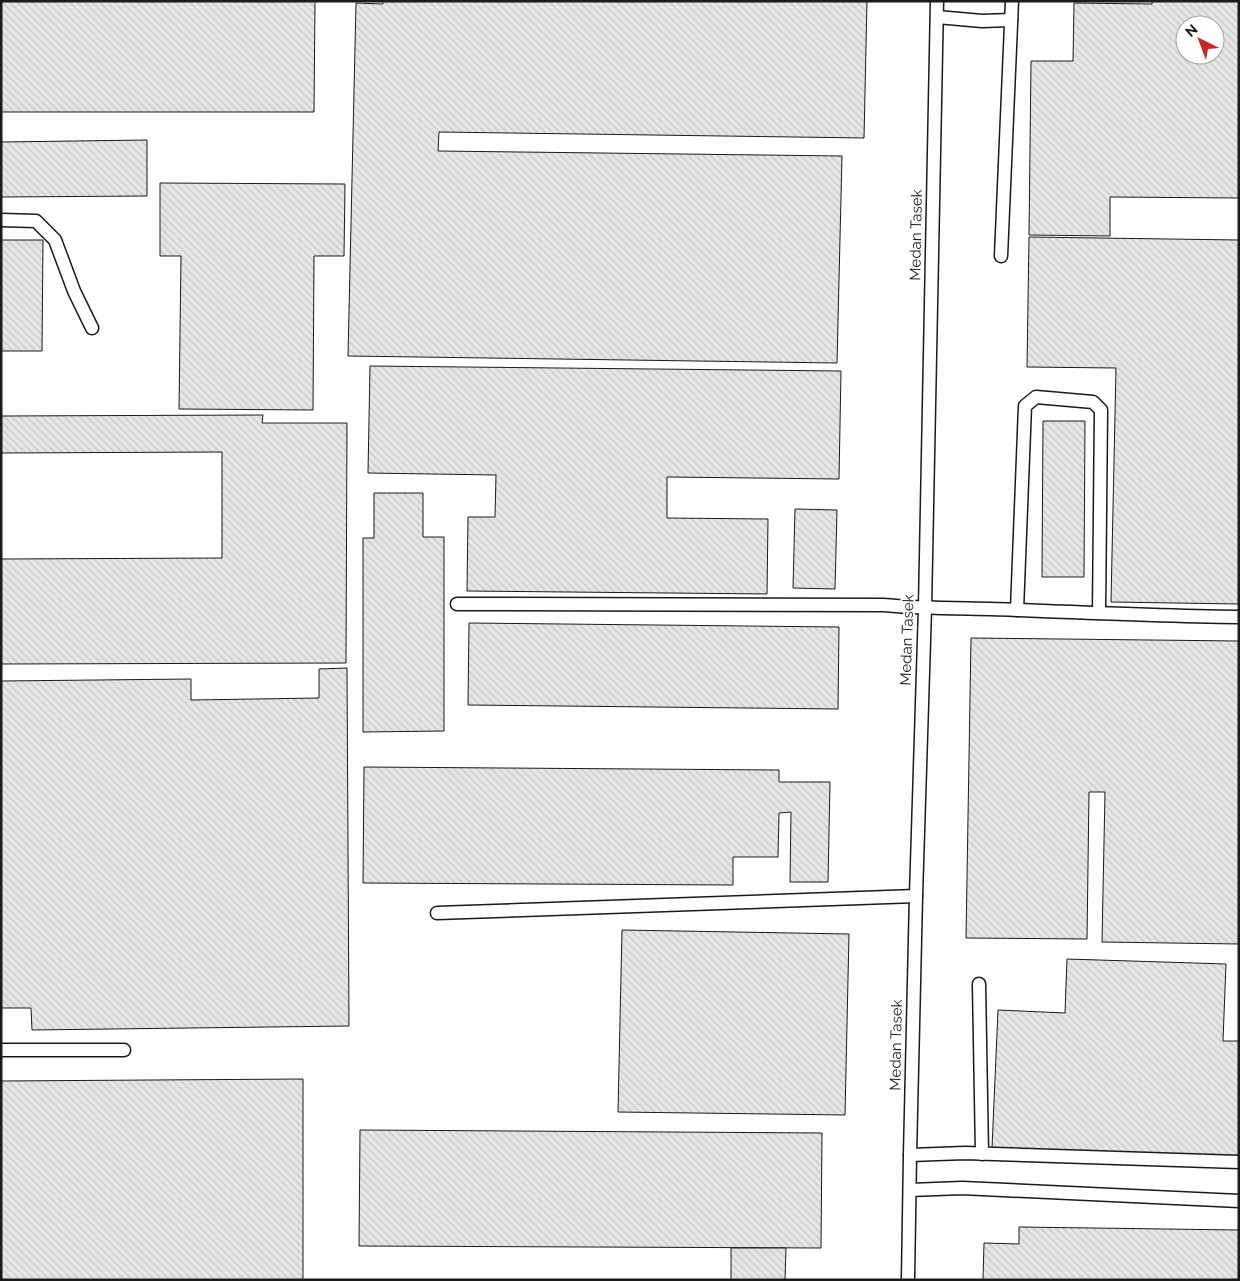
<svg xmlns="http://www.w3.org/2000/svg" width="1240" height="1281" font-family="Raleway,sans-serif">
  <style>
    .building { fill: url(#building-back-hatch); stroke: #1a1a1a; fill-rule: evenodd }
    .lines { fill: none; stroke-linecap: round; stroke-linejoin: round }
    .service-casing { stroke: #1a1a1a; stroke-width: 15 }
    .service { stroke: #fff; stroke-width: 12 }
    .labels { text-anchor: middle; stroke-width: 4; stroke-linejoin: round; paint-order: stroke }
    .street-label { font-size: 15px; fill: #1a1a1a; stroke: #fff }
  </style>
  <defs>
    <pattern id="building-back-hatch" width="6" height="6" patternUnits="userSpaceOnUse" patternTransform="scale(1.25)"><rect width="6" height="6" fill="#e6e6e6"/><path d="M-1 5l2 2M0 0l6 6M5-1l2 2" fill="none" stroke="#c5c5c5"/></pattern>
  </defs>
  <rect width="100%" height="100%" fill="#fff"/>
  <g class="building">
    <path d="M1 1H315L314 112H1Z"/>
    <path d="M383 1H867L864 138 439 132 438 151 842 156 837 363 348 356 356 3 383 4Z"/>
    <path d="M1152 1H1239V198L1110 197V236L1029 235 1031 61H1073L1074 3 1152 4ZM1185 25H1215V55H1185Z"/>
    <path d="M147 140V196L1 197V142Z"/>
    <path d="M160 183 345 184 344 256H314L313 410 179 409 181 256H160Z"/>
    <path d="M1029 237 1239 240V604L1111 602 1116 368 1027 367Z"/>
    <path d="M1 240H43L42 351H1Z"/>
    <path d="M370 366 841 371 839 479 667 477V518L768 519 767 594 467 591 468 517H495L496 475 368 473Z"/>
    <path d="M263 415 262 423H347L346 663 1 664V559L222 558V452L1 453V416Z"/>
    <path d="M1043 421H1085L1084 577H1042Z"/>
    <path d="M374 493H423V537H444V731L363 732V538H374Z"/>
    <path d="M795 509 837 510 835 589 793 588Z"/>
    <path d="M469 623 839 627 838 709 468 705Z"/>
    <path d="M971 638 1239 641V944L1102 942 1105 792H1089L1087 939 966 938Z"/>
    <path d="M347 668 349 1026 32 1030 31 1008H1V681L191 679V700L319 698V669Z"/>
    <path d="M364 767 779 770V782H830L828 882H790L791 812 779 813 778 857H733V885L363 883Z"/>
    <path d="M622 930 849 934 845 1115 618 1112Z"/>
    <path d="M1067 959 1226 964 1223 1041H1239V1156L992 1148 998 1010 1065 1013Z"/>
    <path d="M303 1079V1280H1V1081Z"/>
    <path d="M360 1130 822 1133 821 1248 359 1246Z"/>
    <path d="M1019 1227 1239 1230V1280H983L984 1243 1019 1244Z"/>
    <path d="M731 1248H786L785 1280H731Z"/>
  </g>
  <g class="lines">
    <defs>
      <g id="service">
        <path d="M937 17 982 21 1011 20"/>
        <path d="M1 220 36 221 55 240 74 291 92 328"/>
        <path d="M1001 256 1012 1"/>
        <path d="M457 604 883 605C928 609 974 608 1019 610 1092 613 1165 616 1239 617"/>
        <path d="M1017 610 1025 406 1036 397 1093 402 1101 410 1099 613"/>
        <path d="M437 913 916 896"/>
        <path d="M979 984 982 1154"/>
        <path d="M1 1050H124"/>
        <path d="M910 1155 965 1153 1239 1162"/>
        <path d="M910 1190 962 1188 1239 1201"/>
        <path d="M908 1280 910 1155 916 896 925 608 937 1"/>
      </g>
    </defs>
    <use href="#service" class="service-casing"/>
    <use href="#service" class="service"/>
  </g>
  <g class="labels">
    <g class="street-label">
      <text transform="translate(916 235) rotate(-89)" y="5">Medan Tasek</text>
      <text transform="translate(907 640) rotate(-88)" y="5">Medan Tasek</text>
      <text transform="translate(896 1045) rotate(-89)" y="5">Medan Tasek</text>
    </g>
  </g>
  <rect width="1240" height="1281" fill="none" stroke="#1a1a1a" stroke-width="5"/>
  <g transform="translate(1200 40) rotate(318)"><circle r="24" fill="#ffffff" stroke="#a3a3a3"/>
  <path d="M0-4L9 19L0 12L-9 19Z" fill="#c62828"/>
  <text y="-8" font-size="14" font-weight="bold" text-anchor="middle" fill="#1a1a1a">N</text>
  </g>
</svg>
